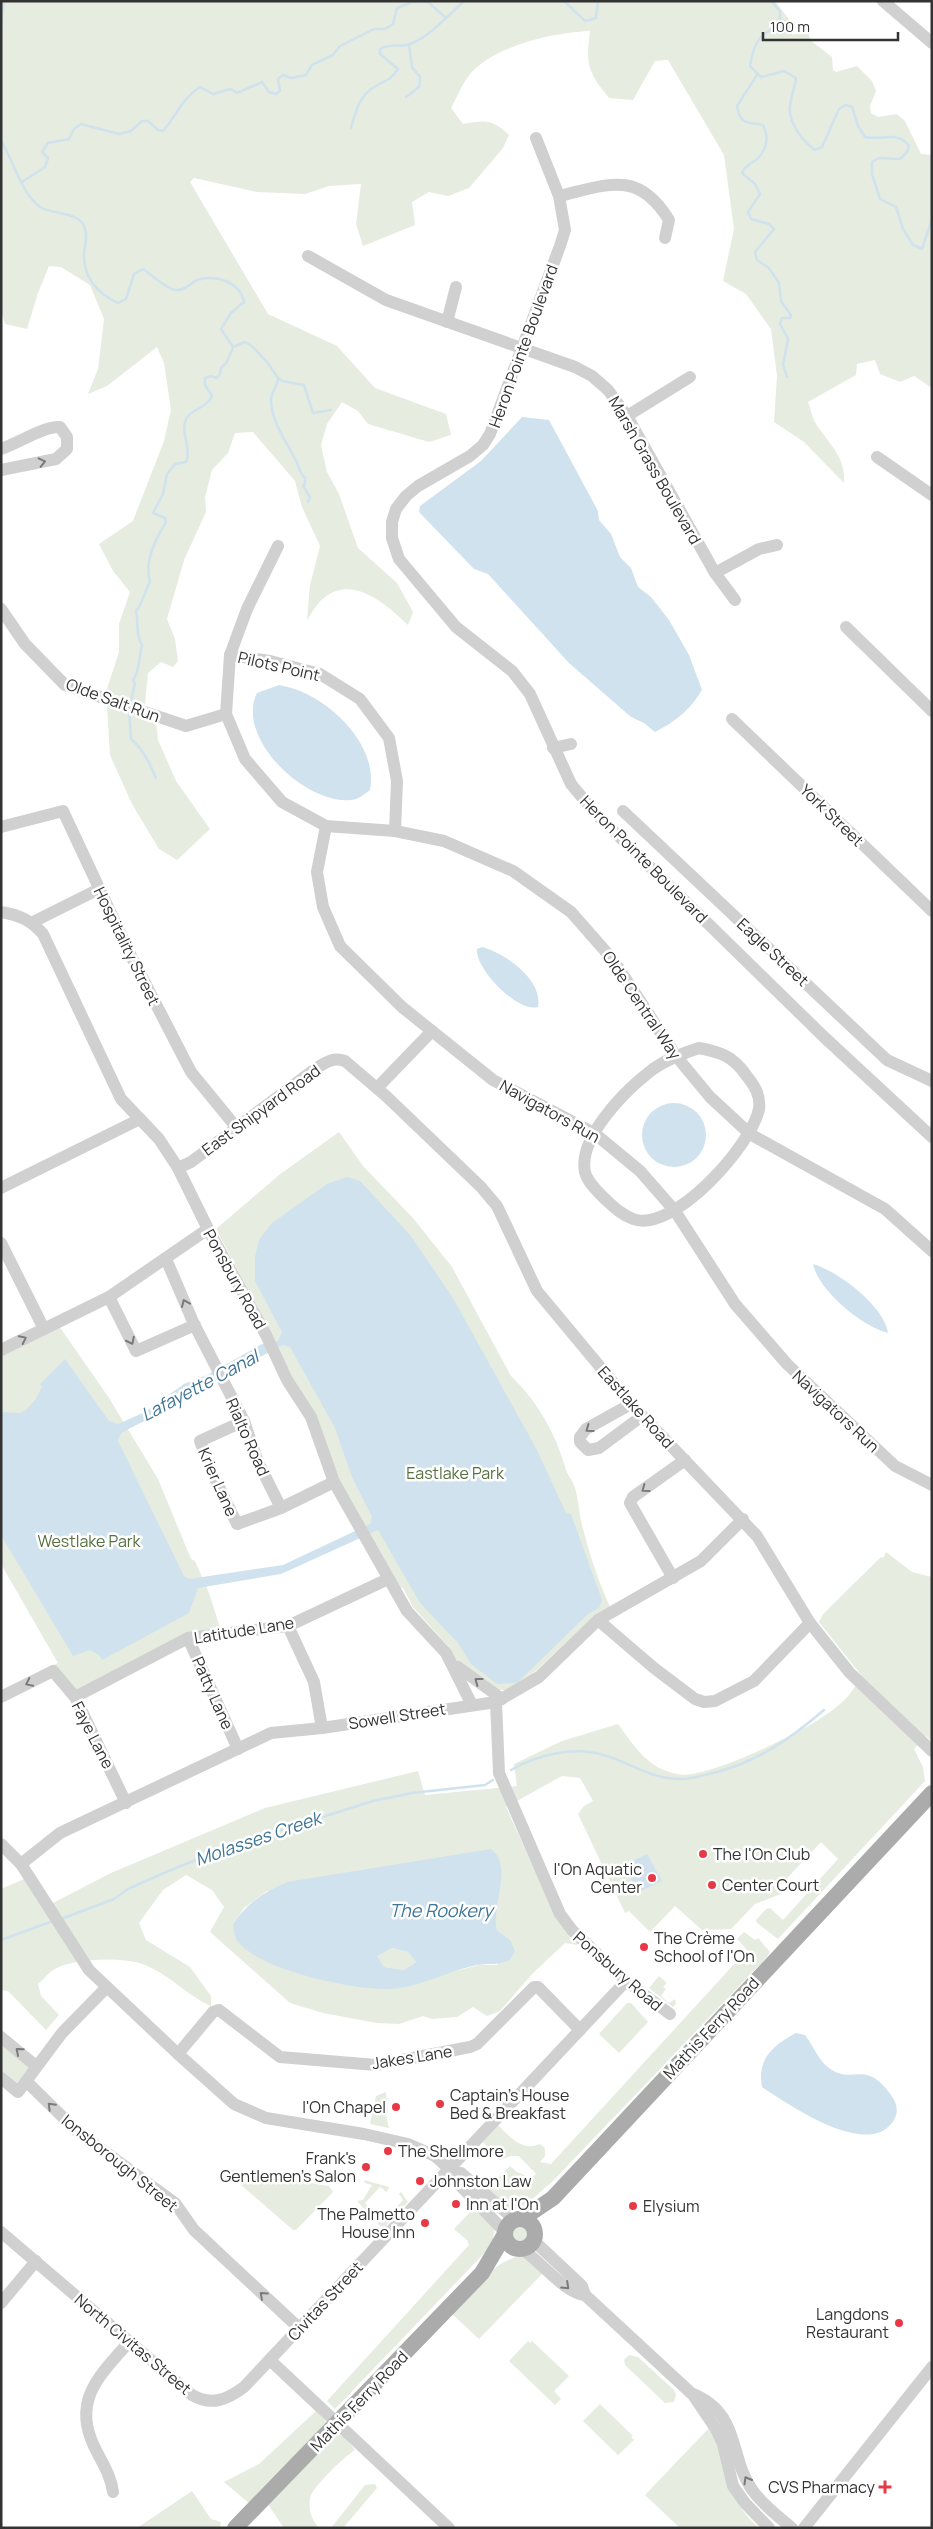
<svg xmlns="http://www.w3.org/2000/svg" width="933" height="2529" font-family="Manrope,sans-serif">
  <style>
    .green { fill: #e6ecdf; fill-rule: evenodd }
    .water { fill: #cfe2ee; fill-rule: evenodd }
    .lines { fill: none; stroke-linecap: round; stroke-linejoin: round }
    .stream { stroke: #cfe2ee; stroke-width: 2.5 }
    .minor { stroke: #d0d0d0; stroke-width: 12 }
    .major { stroke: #ababab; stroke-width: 16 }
    .oneway { stroke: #7a7a7a }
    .poi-dot { fill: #e63946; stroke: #fff; stroke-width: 2 }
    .labels { text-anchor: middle; stroke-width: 5; stroke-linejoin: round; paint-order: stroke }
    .street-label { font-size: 16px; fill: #333; stroke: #fff }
    .park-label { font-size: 16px; fill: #56703f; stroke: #fff }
    .poi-label { font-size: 16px; fill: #333; stroke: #fff; text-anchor: start }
    .water-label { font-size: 18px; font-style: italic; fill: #3f7597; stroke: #fff }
  </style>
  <rect width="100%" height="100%" fill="#fff"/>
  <g class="green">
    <path d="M1 1H775L791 22 792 35 808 30 810 40 832 57 833 70 836 72 857 66 872 81 876 91 870 106 871 113 878 117 897 114 905 121 921 154 932 155V388L914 376 900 382 880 374 875 360 857 364 856 375 808 402C811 409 812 418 816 424 829 444 846 457 844 483L804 442 774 422 777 376 771 329 746 294 723 281 734 229 724 155 668 60 655 61 633 100 609 98C587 71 586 65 590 31 555 32 493 46 470 74 462 84 457 97 451 108L463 124C486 120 492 119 509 135L503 148 469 188 448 196 429 192 412 202 415 225 363 246 356 224 361 184 329 186 305 194 257 192 194 178 190 182 268 314 337 346 375 388 446 414 451 435 429 442 368 424 358 411 342 402 327 424 321 445 327 472 339 494 358 548 397 583 413 612 408 625C387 605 353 574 324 598 317 603 312 613 307 620L310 585 320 546 302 507 295 481 253 432 235 433 228 453 212 470 205 497 206 512 184 560 167 619 175 639 178 661 173 667 161 662 148 673 145 704 106 692 119 652V624L130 592 113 571 99 544 133 521 164 441 171 410 164 363 157 347 107 386 88 394 98 369 104 319 90 285 61 267 49 266 38 293 27 329 5 324 1 309Z"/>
    <path d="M107 705 156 722 158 740 176 781 210 829 177 860 159 849 132 804 110 755Z"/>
    <path d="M339 1132 363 1166 413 1218 452 1267 511 1376C538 1402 556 1434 566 1470 568 1476 573 1481 575 1488 579 1501 579 1516 583 1529 590 1556 599 1583 611 1609L588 1622 523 1683 511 1690H498L454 1658 449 1647 413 1607 403 1588 399 1587 333 1471 271 1333 216 1229 279 1175Z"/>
    <path d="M59 1326 109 1398 158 1479 191 1559 195 1561 209 1593 221 1631 77 1693 54 1665 58 1663 1 1564V1354Z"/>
    <path d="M886 1552 912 1572 932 1577V1741L926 1736 914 1749 923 1767 925 1781 778 1939 757 1923 756 1920 766 1909 770 1908 783 1920 838 1859 821 1842 776 1890 781 1894 755 1904 731 1929 702 1930 675 1906 650 1932 629 1911 625 1913 578 1814 584 1806 593 1801 580 1778 562 1776 506 1807 541 1884 580 1941 577 1945 565 1943 532 1974 500 2011 487 2016 473 2007 457 2017 432 2019 423 2016 399 2024 377 2023 323 2013 290 2003 210 1932 224 1907 212 1890 186 1875 163 1890 139 1923 146 1940 190 1967 211 1996V2006C186 1995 168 1973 142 1964 123 1957 73 1958 55 1969 49 1972 43 1980 38 1984L41 1996 59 2015 46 2030 8 1991 1 1990V1889L24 1879 45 1907 111 1873 265 1808 418 1771 425 1795 517 1786 514 1764 562 1741 618 1724C635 1747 647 1768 677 1774 704 1781 803 1732 827 1714 842 1704 854 1692 861 1675L819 1622 823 1614 881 1557 883 1558ZM500 1883C499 1899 493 1914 497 1930L510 1940 497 1965H479L448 1973H295L233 1924 244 1908 267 1891Z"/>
    <path d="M744 1932 755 1940 758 1938 770 1952 766 1958 552 2182C539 2192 525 2210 508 2210L486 2190 510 2166 517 2172 531 2178 536 2174 519 2156H511L500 2160 483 2142 498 2125C510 2137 522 2152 540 2144L545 2148V2156L540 2162 551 2164 747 1950 737 1939Z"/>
    <path d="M392 1948 408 1952 416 1962 404 1970 384 1967 376 1956Z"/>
    <path d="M659 1976 667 1983 663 1987 666 1989 661 1996 669 2003 675 1999 676 2004 673 2007 649 1988Z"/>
    <path d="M627 2003H631L648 2022 619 2053 599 2034Z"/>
    <path d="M1 2043 30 2068 16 2084 1 2072Z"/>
    <path d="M386 2092 388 2112 386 2115 389 2128 370 2124 376 2096Z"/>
    <path d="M228 2169 329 2186 333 2192 296 2230H293L226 2172Z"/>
    <path d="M364 2180 389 2187 387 2192 380 2187 365 2203 371 2210 368 2213 357 2201 363 2200 372 2185 365 2183Z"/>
    <path d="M401 2192 408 2202 387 2224V2227L380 2226 375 2220 379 2216 385 2220 403 2200 399 2194Z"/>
    <path d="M476 2206 495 2225 492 2245 335 2409 327 2401 469 2245 467 2240 454 2229Z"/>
    <circle cx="519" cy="2235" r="10"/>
    <path d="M522 2256 545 2271 479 2339 451 2313C471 2293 492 2260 522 2256Z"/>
    <path d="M528 2341 530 2343 532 2341 569 2376 554 2391 561 2399 555 2405 509 2361Z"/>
    <path d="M629 2355 638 2357 674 2390 676 2395 674 2402 665 2403 625 2365 624 2360Z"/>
    <path d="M600 2404 633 2436 631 2437 634 2440 618 2455 583 2421Z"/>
    <path d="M316 2411 328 2424 251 2505 224 2482 259 2464Z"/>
    <path d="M710 2427C731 2466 721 2494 759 2528H680L645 2495Z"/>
    <path d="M334 2434 344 2436 355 2450C345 2456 316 2484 311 2495 307 2506 311 2520 319 2528H284L267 2503Z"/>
    <path d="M375 2484 377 2488 343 2528H331L365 2485Z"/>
    <path d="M192 2491 211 2519 221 2522 220 2528H137Z"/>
  </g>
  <g class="water">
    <path d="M522 417 549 420 598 511 599 520 611 534 620 557 631 568 638 587 651 597 669 620 689 655 702 690C691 709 675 722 655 732L644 723 631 717 569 663 488 574 474 569 419 512 420 506 481 461Z"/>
    <path d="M279 685C324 692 379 742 370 790 364 795 357 800 350 800 305 804 235 738 257 693Z"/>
    <path d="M482 947C505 953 543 980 538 1007 518 1013 475 969 477 949Z"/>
    <circle cx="674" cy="1135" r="32"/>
    <path d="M347 1177 360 1181 411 1236 453 1298 537 1450 566 1513 571 1514 602 1600 599 1608 588 1614 517 1683 497 1684 471 1664 458 1643 420 1603 378 1530 281 1574 198 1588 189 1613 102 1660 99 1655 90 1650 73 1656 1 1535V1412L20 1413 26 1410 35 1400 42 1387 40 1384 65 1359 109 1421 118 1424 145 1412 184 1384 207 1375 262 1344 278 1341 282 1332 255 1281V1257L259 1240 272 1223 327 1184ZM283 1345 290 1347 335 1428 352 1477 372 1517 370 1524 283 1565 189 1579 184 1576 118 1441 121 1433 148 1419 193 1392Z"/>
    <path d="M813 1264C838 1271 884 1306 888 1333 861 1326 819 1291 813 1264Z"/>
    <path d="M491 1849C514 1866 491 1905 497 1930L510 1940 515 1951 510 1960C497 1966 490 1963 477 1965 448 1971 418 1988 389 1989 353 1990 256 1970 236 1939 234 1935 234 1929 233 1924 247 1903 264 1892 287 1882ZM392 1948 408 1952 416 1962 404 1970 384 1967 377 1956Z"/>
    <path d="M647 1854 662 1881 637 1893 625 1865Z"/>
    <path d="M796 2033 805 2035C813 2045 818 2060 829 2068 854 2086 864 2058 891 2095 898 2104 899 2114 892 2123 865 2158 788 2104 762 2087 757 2059 772 2046 796 2033Z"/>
  </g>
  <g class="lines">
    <g class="stream">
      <path d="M564 1 585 21 596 18 598 1"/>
      <path d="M771 1 780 11V24C759 36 754 41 750 66L761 77 784 71 796 78C795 87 791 96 790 106 788 122 802 141 815 150L822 147 839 109 846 105 852 107 858 126 865 137C882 141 897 130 909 146L907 152 900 159 879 158 872 162V174L880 199 896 207 903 229 913 245 922 249 932 219"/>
      <path d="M1 22 4 1"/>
      <path d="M757 75 737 106C740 125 748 122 763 125 769 137 768 148 757 159 751 164 745 165 742 173L755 184 760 194 748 212 751 219 769 224 774 229 755 252 757 260 769 268 779 283 781 301 791 315 790 318H782L780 324 788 339 783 365 787 377"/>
      <path d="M406 97 419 87 420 77 412 67 409 45"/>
      <path d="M351 128C355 115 358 99 370 90 380 82 391 81 398 69L380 54V49C392 42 401 48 410 44 424 39 435 28 446 18"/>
      <path d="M1 141C13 159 22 195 40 207 53 215 77 211 84 226 88 235 85 244 84 253 83 277 97 293 118 303L126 299 134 274 143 269C152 275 166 289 176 290 185 291 190 283 197 280 216 274 240 282 244 302L231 313 221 329 233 347 227 362 221 368 220 374 217 378 211 376 205 378V385L212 396C206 409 192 408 186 419 180 433 192 449 186 462L175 464 167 474 163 494 153 513 165 518 166 522C155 540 144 562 150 582 144 592 143 603 136 611 139 623 135 634 142 645 139 657 140 670 133 680L135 683 131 702"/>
      <path d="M22 182 45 167 48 158 42 152 48 143 69 139 74 129 81 124 119 134 131 131 142 121H148L158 130 163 131C177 115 182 98 200 87L213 94 231 89 237 93 262 82 269 92 276 94 280 91 278 79 283 75 291 78 306 75 312 65 333 55 340 46 374 29H385L393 24 397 8 412 2H428L446 18 464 1"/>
      <path d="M233 347 245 342 252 346 267 362 278 378C278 386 271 391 271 400 271 420 285 440 294 457 299 464 298 472 305 478V484L303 486 310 497 308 502"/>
      <path d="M278 378 282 381 304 385 313 413 331 410"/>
      <path d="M129 710 131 739C143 749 150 764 156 778"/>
      <path d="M511 1770C536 1755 574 1746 603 1755 633 1763 648 1779 682 1779 691 1779 700 1776 709 1774 754 1764 789 1740 824 1710"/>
      <path d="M61 1919 114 1899 128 1889 166 1872 221 1850 249 1846 279 1831 313 1820 373 1801 412 1793 485 1785 493 1780"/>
      <path d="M1 1940 50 1922"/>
    </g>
    <g class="minor">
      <path d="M883 1 932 43"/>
      <path d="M536 138 559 196 565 230 560 246 490 434 483 445 470 456 418 486 406 496 396 509 392 522V538L399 559 456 627 512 671 530 694 571 784 595 813 823 1036 932 1137"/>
      <path d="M559 196C607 185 638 169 669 220L665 238"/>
      <path d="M308 256 386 300 575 367 592 376 608 390 627 416 715 573 735 600"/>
      <path d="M447 322 456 287"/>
      <path d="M627 416 690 377"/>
      <path d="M1 449C19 443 44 426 60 427L67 437V449L56 459 1 470"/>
      <path d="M877 457 932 495"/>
      <path d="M278 546 247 609 230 655 226 714 245 759 282 802 326 826 395 831 444 841 513 871 571 912 614 961 676 1056 710 1097 750 1134 885 1209 932 1251"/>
      <path d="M715 573 759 549 777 545"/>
      <path d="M1 609 25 644 65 685 186 726 226 714"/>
      <path d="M846 627 932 711"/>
      <path d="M230 655 270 661 320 674 360 699 389 738 397 781 395 831"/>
      <path d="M732 719 932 911"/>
      <path d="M553 748 571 744"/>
      <path d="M623 811 887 1060 932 1081"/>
      <path d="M326 826 317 872 323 907 340 946 402 1007 493 1080 594 1133 640 1171 675 1211 735 1304 787 1364 895 1466 932 1485"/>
      <path d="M1 827 63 811 130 954 191 1072 236 1127"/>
      <path d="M1 912C19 915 31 920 43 934L121 1099 159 1139 178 1168 208 1229 266 1335 287 1380 311 1417 334 1482 407 1611 446 1653 472 1705"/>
      <path d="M33 922 99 889"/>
      <path d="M699 1048C720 1052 733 1056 746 1075 754 1085 761 1095 759 1109 752 1145 673 1234 633 1219 620 1214 613 1206 603 1197 596 1190 587 1181 585 1172 578 1138 624 1092 648 1073 662 1061 681 1054 699 1048Z"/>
      <path d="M377 1088 432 1031"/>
      <path d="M178 1168 191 1162 315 1069C326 1062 333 1057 345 1061L386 1096 481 1187 497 1206 537 1291 631 1404 757 1536 810 1623 850 1673 932 1751"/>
      <path d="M1 1188 140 1119"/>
      <path d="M1 1243 44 1329"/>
      <path d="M166 1259 194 1324 244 1421 258 1462 281 1508 334 1482"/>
      <path d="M109 1297 136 1351 195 1325"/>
      <path d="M1 1350 109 1297 208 1229"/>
      <path d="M631 1404 586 1429 580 1437V1442L588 1450 599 1448 642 1416"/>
      <path d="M244 1421 200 1441 214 1477 237 1524 281 1508"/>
      <path d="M673 1578 630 1503 633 1497 685 1460"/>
      <path d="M598 1620 654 1668 695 1699 704 1702 715 1701 754 1681 810 1623"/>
      <path d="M288 1626 314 1682 322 1728"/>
      <path d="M188 1638 238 1749"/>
      <path d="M453 1666 458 1667 502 1699"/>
      <path d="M1 1697 53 1671 75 1697 126 1803"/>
      <path d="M75 1697 188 1638 288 1626 388 1579"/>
      <path d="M496 1702 499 1773 560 1914 572 1930 626 1981 670 2014"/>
      <path d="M1 1844 21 1864 89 1970 178 2054 234 2104 266 2118 364 2134 408 2144 435 2156 454 2173V2179L505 2232"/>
      <path d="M21 1864 60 1833 271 1733 322 1728 496 1702 539 1677 598 1620 701 1561 743 1519"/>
      <path d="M1 2037 36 2066"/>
      <path d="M178 2054 213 2012 219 2010 280 2057 376 2065 470 2047 477 2044 534 1987H538L580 2030"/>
      <path d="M1 2078 18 2092 62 2033 106 1988"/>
      <path d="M27 2082 78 2132 175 2203 194 2230 299 2328"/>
      <path d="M454 2173H461L515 2220"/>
      <path d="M1 2232 192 2395C211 2406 227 2400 244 2387L626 1981"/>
      <path d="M534 2241 582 2286 585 2295 691 2393C742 2413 728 2457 753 2491 763 2505 779 2517 792 2528"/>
      <path d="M522 2249C540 2261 566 2294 585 2295"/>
      <path d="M1 2303 36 2261"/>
      <path d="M270 2360 449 2528"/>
      <path d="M693 2395 716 2429 723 2444 733 2486 745 2503 769 2528"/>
      <path d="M113 2492C111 2475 101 2461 94 2446 72 2400 100 2375 129 2342"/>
      <path d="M804 2528 932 2367"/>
    </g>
    <g class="major">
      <circle cx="520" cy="2234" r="15"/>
      <path d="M522 2219 553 2198 932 1793"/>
      <path d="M235 2528 482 2273 505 2234"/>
    </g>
  </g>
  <defs><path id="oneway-chevron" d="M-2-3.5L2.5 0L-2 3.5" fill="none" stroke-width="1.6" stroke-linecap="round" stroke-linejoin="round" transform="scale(1.25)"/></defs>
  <g class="oneway">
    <use href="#oneway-chevron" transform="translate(42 462) rotate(-13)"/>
    <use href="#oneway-chevron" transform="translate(185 1303) rotate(-113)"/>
    <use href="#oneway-chevron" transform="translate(23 1339) rotate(-26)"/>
    <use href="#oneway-chevron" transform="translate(131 1341) rotate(63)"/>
    <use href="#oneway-chevron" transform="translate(589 1429) rotate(144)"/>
    <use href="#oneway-chevron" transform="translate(645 1489) rotate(144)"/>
    <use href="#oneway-chevron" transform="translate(478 1681) rotate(-143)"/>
    <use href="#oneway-chevron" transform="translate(29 1683) rotate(154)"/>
    <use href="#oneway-chevron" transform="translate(19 2051) rotate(-140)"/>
    <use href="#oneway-chevron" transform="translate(51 2106) rotate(-135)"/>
    <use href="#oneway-chevron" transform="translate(566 2286) rotate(43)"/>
    <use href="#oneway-chevron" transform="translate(263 2295) rotate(-138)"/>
    <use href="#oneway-chevron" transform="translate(747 2480) rotate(-120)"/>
  </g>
  <g class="poi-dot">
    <circle cx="703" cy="1854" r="5"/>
    <circle cx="652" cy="1878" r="5"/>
    <circle cx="712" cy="1885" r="5"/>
    <circle cx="644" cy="1947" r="5"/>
    <circle cx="440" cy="2104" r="5"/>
    <circle cx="396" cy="2107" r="5"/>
    <circle cx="388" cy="2151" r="5"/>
    <circle cx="366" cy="2167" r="5"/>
    <circle cx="420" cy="2181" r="5"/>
    <circle cx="456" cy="2204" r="5"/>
    <circle cx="633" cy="2206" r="5"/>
    <circle cx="425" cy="2223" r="5"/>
    <circle cx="899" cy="2323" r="5"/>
    <path d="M882.5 2479.5h5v5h5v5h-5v5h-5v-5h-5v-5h5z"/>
  </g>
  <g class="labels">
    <g class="street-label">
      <text transform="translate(523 346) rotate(-70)" y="6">Heron Pointe Boulevard</text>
      <text transform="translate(655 470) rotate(60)" y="6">Marsh Grass Boulevard</text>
      <text transform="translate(279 666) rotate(13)" y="6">Pilots Point</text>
      <text transform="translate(113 700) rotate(20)" y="6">Olde Salt Run</text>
      <text transform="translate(832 815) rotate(44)" y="6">York Street</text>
      <text transform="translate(644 859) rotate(45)" y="6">Heron Pointe Boulevard</text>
      <text transform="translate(127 946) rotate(64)" y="6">Hospitality Street</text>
      <text transform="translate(773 952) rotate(43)" y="6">Eagle Street</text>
      <text transform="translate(642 1005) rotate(56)" y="6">Olde Central Way</text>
      <text transform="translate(261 1110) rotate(-36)" y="6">East Shipyard Road</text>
      <text transform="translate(550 1111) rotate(29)" y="6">Navigators Run</text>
      <text transform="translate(235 1279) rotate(61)" y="6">Ponsbury Road</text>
      <text transform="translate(636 1407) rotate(48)" y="6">Eastlake Road</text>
      <text transform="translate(836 1411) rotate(43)" y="6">Navigators Run</text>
      <text transform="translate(248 1437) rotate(66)" y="6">Rialto Road</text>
      <text transform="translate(218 1482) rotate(66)" y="6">Krier Lane</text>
      <text transform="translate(244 1630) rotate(-9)" y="6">Latitude Lane</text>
      <text transform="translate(213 1693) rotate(66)" y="6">Patty Lane</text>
      <text transform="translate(397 1716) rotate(-9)" y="6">Sowell Street</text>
      <text transform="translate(93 1735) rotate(63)" y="6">Faye Lane</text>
      <text transform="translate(618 1971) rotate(41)" y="6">Ponsbury Road</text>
      <text transform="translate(711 2028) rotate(-47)" y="6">Mathis Ferry Road</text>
      <text transform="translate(412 2057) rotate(-9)" y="6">Jakes Lane</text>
      <text transform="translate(120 2163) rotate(39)" y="6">Ionsborough Street</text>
      <text transform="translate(325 2301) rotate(-47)" y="6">Civitas Street</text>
      <text transform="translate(133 2344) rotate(40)" y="6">North Civitas Street</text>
      <text transform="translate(359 2401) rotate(-46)" y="6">Mathis Ferry Road</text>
    </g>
    <g class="park-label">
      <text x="455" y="1479">Eastlake Park</text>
      <text x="89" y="1547">Westlake Park</text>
    </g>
    <g class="poi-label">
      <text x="713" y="1860">The I'On Club</text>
      <text x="642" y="1875" text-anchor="end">I'On Aquatic<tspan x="642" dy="18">Center</tspan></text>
      <text x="722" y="1891">Center Court</text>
      <text x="654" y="1944">The Crème<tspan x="654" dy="18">School of I'On</tspan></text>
      <text x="450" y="2101">Captain's House<tspan x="450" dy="18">Bed &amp; Breakfast</tspan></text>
      <text x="386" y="2113" text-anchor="end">I'On Chapel</text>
      <text x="398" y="2157">The Shellmore</text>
      <text x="356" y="2164" text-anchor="end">Frank's<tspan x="356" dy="18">Gentlemen's Salon</tspan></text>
      <text x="430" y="2187">Johnston Law</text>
      <text x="466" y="2210">Inn at I'On</text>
      <text x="643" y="2212">Elysium</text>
      <text x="415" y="2220" text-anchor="end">The Palmetto<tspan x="415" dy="18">House Inn</tspan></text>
      <text x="889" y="2320" text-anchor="end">Langdons<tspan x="889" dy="18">Restaurant</tspan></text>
      <text x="875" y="2493" text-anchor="end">CVS Pharmacy</text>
    </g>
    <g class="water-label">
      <text transform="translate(200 1386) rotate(-28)" y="6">Lafayette Canal</text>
      <text transform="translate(258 1839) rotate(-19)" y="6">Molasses Creek</text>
      <text x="441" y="1917">The Rookery</text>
    </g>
  </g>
  <rect width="933" height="2529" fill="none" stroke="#333333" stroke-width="5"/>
  <path d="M763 32v8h135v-8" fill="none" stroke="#333333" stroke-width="2.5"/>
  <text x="770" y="32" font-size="15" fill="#333333" stroke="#ffffff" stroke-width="4" paint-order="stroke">100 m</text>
</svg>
